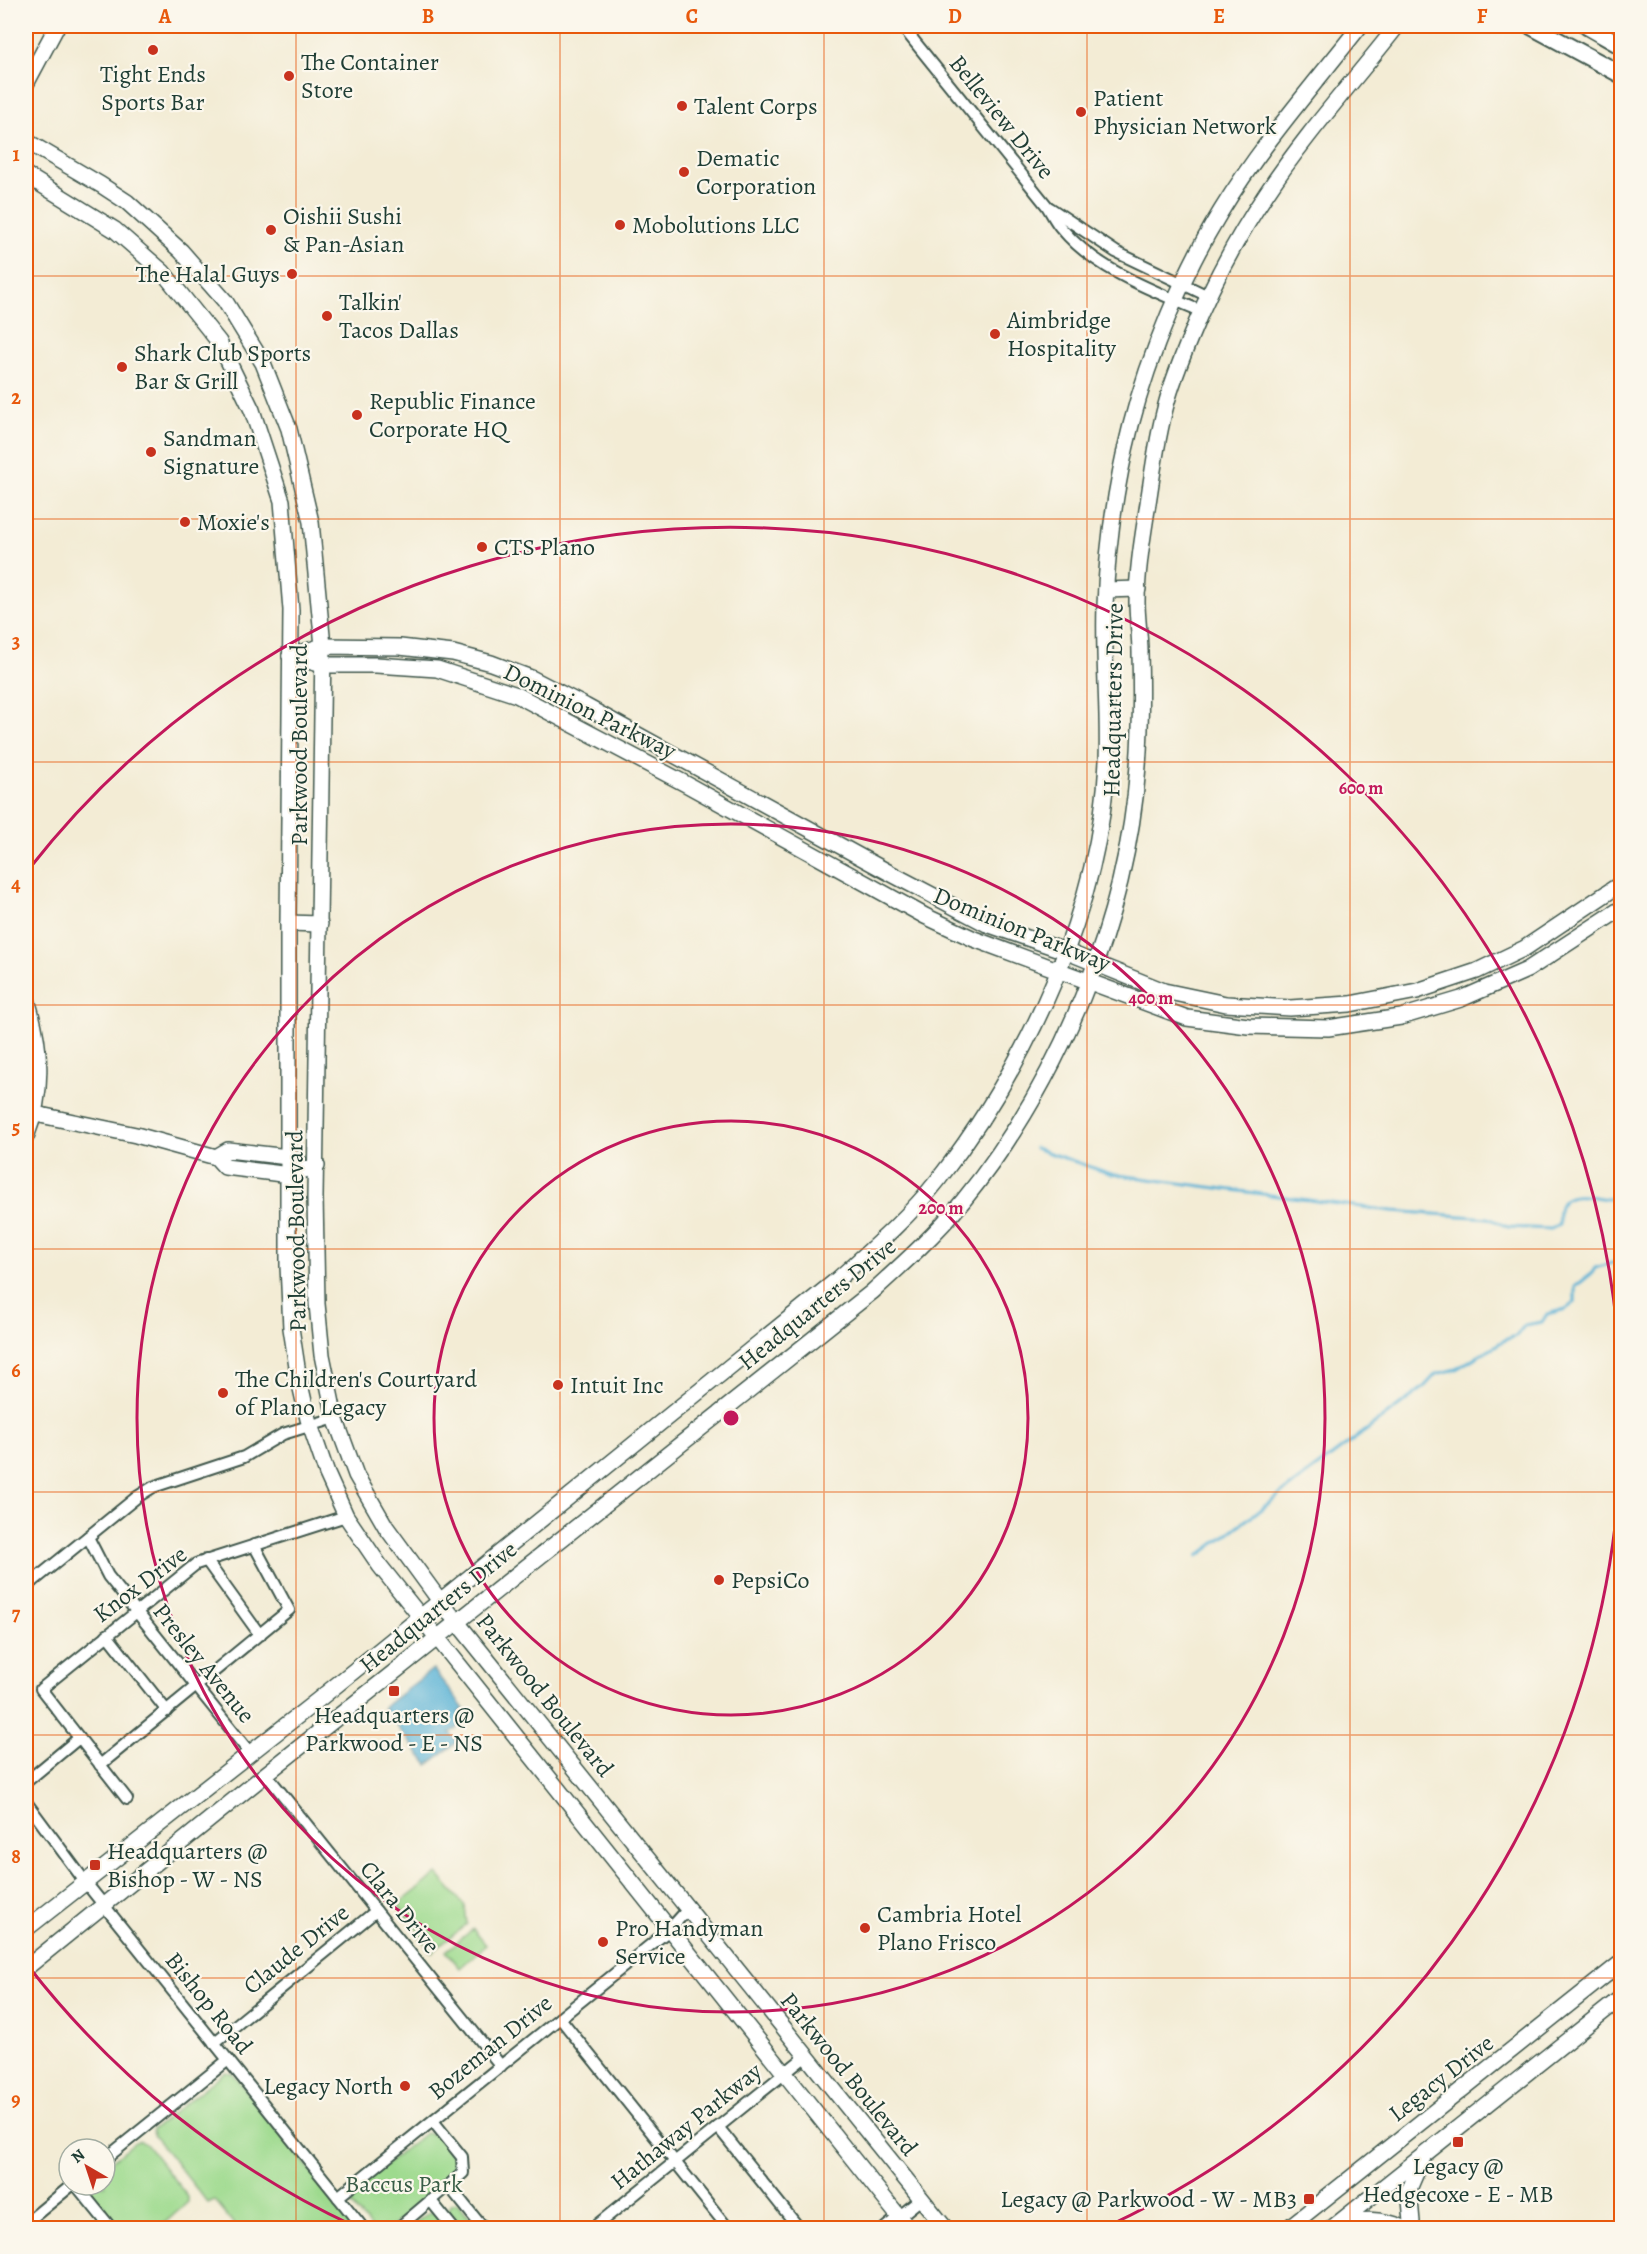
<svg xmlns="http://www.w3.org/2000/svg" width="1647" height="2254" font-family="Alegreya,serif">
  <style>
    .green { fill: #9eda8e; stroke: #5e8c61; stroke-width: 1.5 }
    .water { fill: #57b1d5; stroke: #3b7784; stroke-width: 1.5 }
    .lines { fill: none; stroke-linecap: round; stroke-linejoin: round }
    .stream { stroke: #57b1d5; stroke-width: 3 }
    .street-casing { stroke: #3f574c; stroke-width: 14 }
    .secondary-casing { stroke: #3f574c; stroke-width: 18 }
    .primary-casing { stroke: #3f574c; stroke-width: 20 }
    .street { stroke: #fff; stroke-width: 10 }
    .secondary { stroke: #fff; stroke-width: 15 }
    .primary { stroke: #fff; stroke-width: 16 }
    .grid { fill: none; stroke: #e8590c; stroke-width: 1.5; stroke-opacity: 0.55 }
    .ring { fill: none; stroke: #c2185b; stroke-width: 3 }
    .poi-dot { fill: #c8321e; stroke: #fbf7ec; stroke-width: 2 }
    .labels { text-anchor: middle; stroke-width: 4.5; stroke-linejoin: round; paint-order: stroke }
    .poi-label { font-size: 24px; fill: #1f3d34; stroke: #fbf7ec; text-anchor: start }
    .street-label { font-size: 24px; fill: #1f3d34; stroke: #fbf7ec }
    .park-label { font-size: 24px; fill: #385c46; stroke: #fbf7ec }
    .centre { fill: #c2185b; stroke: #fbf7ec; stroke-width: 3 }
    .ring-label { font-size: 18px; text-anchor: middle; font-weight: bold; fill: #c2185b; stroke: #fbf7ec; stroke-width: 4.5; stroke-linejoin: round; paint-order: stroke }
    .neatline { fill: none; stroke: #e8590c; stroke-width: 2 }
    .grid-label { font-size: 20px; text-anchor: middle; font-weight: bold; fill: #e8590c }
  </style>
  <rect width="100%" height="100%" fill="#fbf7ec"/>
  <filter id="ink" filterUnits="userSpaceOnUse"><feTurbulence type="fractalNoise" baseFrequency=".0167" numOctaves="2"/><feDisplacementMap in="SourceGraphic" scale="12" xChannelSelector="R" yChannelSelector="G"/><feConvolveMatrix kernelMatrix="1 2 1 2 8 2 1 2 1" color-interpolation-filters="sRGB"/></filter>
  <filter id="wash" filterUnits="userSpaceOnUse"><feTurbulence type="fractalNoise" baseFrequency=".008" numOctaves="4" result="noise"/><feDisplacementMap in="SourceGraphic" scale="24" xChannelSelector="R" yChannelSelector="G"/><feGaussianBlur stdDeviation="1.35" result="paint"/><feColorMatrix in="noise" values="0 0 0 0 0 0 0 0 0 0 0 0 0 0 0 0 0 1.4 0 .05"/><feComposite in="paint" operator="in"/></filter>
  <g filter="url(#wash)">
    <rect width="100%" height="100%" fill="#f3ecd5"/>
    <g class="green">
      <path d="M437 1874 465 1906 467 1924 432 1952 420 1937 422 1935 398 1905Z"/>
      <path d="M473 1929 486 1945 460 1968 446 1951Z"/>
      <path d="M224 2072 232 2073 357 2228H237L214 2200 208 2203 154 2136 153 2129Z"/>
      <path d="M425 2133 437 2135 459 2164 456 2175 390 2228H371L350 2204 351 2193Z"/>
      <path d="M140 2141 146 2144 188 2197V2202L159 2228H119L88 2190 87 2185H105V2166L135 2142Z"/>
      <path d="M456 2202 480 2228H459L447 2212 450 2204Z"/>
      <path d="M430 2212H435L449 2228H408Z"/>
    </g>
    <path class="water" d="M433 1669 464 1709 458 1713 465 1722 450 1733 457 1742 428 1765 383 1708Z"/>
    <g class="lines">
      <g class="stream">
        <path d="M1035 1148 1111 1174 1392 1211 1489 1218 1508 1227 1551 1229 1559 1225C1559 1219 1558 1211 1560 1206 1566 1189 1595 1198 1609 1199L1622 1190"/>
        <path d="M1198 1556 1423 1388 1436 1374 1456 1369 1505 1340 1516 1336 1525 1325 1542 1322 1547 1314 1566 1309 1575 1302V1287L1592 1273 1595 1268 1622 1260"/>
      </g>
    </g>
  </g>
  <g filter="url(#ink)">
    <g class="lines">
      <defs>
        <g id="street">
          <path d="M902 26 1047 206C1052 214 1056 223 1062 229 1096 270 1154 291 1201 311"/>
          <path d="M1050 208 1116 252 1208 296"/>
          <path d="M88 1537 108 1576 250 1753"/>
          <path d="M206 1560 260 1635"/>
          <path d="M26 1587 137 1497 153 1487 244 1457 283 1434 335 1418"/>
          <path d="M107 1635 167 1711"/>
          <path d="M100 1765 289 1610 254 1545"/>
          <path d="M266 1774 501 2066"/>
          <path d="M26 1782 79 1738"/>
          <path d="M127 1799 41 1689 196 1564 346 1516"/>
          <path d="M26 1802 86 1883 363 2228"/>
          <path d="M560 2018 728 2228"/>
          <path d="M214 2043 376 1911"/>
          <path d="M718 2127 799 2228"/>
          <path d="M105 2159 228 2060"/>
          <path d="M76 2185 111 2228"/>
          <path d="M449 2186 483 2228"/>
          <path d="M338 2197 669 1930 688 1909"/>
          <path d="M431 2201 453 2228"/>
          <path d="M26 2223 72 2185"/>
          <path d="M398 2228 463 2173 462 2157 433 2121"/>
          <path d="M593 2228 806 2056"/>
          <path d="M885 2228 921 2199"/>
        </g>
        <g id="secondary">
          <path d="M26 84 57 26"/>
          <path d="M26 141 101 185 127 202 181 251 225 301 263 363 289 429 311 522 323 646 315 1197 317 1304 322 1355 335 1418 356 1475 386 1527 440 1601 945 2228"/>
          <path d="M26 175 115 230 163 272 219 342 252 410 282 501 291 610 288 923V1266L291 1328 299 1380 308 1419 327 1474 346 1516 380 1566 908 2228"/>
          <path d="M1106 590 1138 589"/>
          <path d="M290 656 323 646 400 647 453 653 491 663 531 678 585 706 888 872 987 924 1065 951 1164 991 1226 1004 1290 1008 1350 1004 1417 991 1477 971 1525 948 1622 883"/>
          <path d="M290 656 323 665H376L437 669 517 695 684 783 925 916 974 939 1187 1018 1248 1026 1328 1028 1401 1017 1461 999 1527 970 1622 908"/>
          <path d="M288 923 320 924"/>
          <path d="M26 996C41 1044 45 1090 26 1137"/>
          <path d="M26 1112 136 1135 216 1157 225 1167 274 1173 288 1175 317 1166"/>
          <path d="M216 1157 228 1150 288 1157 298 1160"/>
          <path d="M26 1929 318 1700 838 1279C873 1248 909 1217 938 1180 1027 1066 1101 907 1107 761 1109 710 1103 658 1105 606 1107 546 1116 484 1131 425 1149 355 1183 273 1221 211 1261 145 1313 86 1360 26"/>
          <path d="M26 1968 266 1774 872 1292C904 1263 936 1234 963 1201 1060 1082 1127 920 1138 766 1141 728 1141 690 1140 652 1140 635 1137 619 1137 602 1137 569 1143 536 1148 503 1153 471 1157 437 1166 405 1172 382 1181 360 1190 338 1210 288 1236 239 1266 194 1305 135 1353 82 1397 26"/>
          <path d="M1412 2222 1409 2189 1422 2159"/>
          <path d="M1340 2224C1363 2219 1382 2218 1404 2228"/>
          <path d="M1288 2228 1622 1962"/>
          <path d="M1332 2228 1622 1997"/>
        </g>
        <g id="primary">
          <path d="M1531 26 1622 75"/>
          <path d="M1587 26 1622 46"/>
        </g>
      </defs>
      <use href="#street" class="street-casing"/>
      <use href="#secondary" class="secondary-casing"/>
      <use href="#primary" class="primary-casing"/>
      <use href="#street" class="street"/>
      <use href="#secondary" class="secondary"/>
      <use href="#primary" class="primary"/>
    </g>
  </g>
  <path class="grid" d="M296 26V2228M560 26V2228M824 26V2228M1087 26V2228M1350 26V2228M26 276H1622M26 519H1622M26 762H1622M26 1005H1622M26 1249H1622M26 1492H1622M26 1735H1622M26 1978H1622"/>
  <g class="ring">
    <circle cx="731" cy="1418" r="297"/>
    <circle cx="731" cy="1418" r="594"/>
    <path d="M1621 1449A891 891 0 0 1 1108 2226M354 2226A891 891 0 0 1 29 1967M29 869A891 891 0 0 1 1621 1387"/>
  </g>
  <g class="poi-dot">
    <circle cx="153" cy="50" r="6"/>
    <circle cx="289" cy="76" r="6"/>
    <circle cx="682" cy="106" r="6"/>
    <circle cx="1081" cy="112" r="6"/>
    <circle cx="684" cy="172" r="6"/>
    <circle cx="620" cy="225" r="6"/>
    <circle cx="271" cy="230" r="6"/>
    <circle cx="292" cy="274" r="6"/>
    <circle cx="327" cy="316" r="6"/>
    <circle cx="995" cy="334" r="6"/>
    <circle cx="122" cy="367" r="6"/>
    <circle cx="357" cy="415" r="6"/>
    <circle cx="151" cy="452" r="6"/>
    <circle cx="185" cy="522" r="6"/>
    <circle cx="482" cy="547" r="6"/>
    <circle cx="558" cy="1385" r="6"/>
    <circle cx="223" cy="1393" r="6"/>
    <circle cx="719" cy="1580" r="6"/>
    <rect x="388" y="1685" width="12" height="12" rx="3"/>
    <rect x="89" y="1859" width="12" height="12" rx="3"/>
    <circle cx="865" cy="1928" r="6"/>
    <circle cx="603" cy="1942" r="6"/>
    <circle cx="405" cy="2086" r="6"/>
    <rect x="1452" y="2136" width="12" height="12" rx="3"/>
    <rect x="1303" y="2193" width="12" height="12" rx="3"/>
  </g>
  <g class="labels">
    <g class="poi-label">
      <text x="301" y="70">The Container<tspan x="301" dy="28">Store</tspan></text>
      <text x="153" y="82" text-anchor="middle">Tight Ends<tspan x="153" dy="28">Sports Bar</tspan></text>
      <text x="1093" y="106">Patient<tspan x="1093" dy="28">Physician Network</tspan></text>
      <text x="694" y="114">Talent Corps</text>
      <text x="696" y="166">Dematic<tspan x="696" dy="28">Corporation</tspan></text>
      <text x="283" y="224">Oishii Sushi<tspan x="283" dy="28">&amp; Pan-Asian</tspan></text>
      <text x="632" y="233">Mobolutions LLC</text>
      <text x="280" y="282" text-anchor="end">The Halal Guys</text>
      <text x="339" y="310">Talkin'<tspan x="339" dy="28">Tacos Dallas</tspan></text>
      <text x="1007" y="328">Aimbridge<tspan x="1007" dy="28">Hospitality</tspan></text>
      <text x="134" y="361">Shark Club Sports<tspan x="134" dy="28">Bar &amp; Grill</tspan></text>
      <text x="369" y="409">Republic Finance<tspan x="369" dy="28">Corporate HQ</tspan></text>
      <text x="163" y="446">Sandman<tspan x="163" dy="28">Signature</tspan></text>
      <text x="197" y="530">Moxie's</text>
      <text x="494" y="555">CTS Plano</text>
      <text x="235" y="1387">The Children's Courtyard<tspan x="235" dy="28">of Plano Legacy</tspan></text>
      <text x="570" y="1393">Intuit Inc</text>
      <text x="731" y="1588">PepsiCo</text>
      <text x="394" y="1723" text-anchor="middle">Headquarters @<tspan x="394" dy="28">Parkwood - E - NS</tspan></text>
      <text x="107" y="1859">Headquarters @<tspan x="107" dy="28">Bishop - W - NS</tspan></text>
      <text x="877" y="1922">Cambria Hotel<tspan x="877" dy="28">Plano Frisco</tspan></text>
      <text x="615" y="1936">Pro Handyman<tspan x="615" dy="28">Service</tspan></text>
      <text x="393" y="2094" text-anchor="end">Legacy North</text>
      <text x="1458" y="2174" text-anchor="middle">Legacy @<tspan x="1458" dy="28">Hedgecoxe - E - MB</tspan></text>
      <text x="1297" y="2207" text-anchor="end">Legacy @ Parkwood - W - MB3</text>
    </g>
    <g class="street-label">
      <text transform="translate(1002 117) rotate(51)" y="8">Belleview Drive</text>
      <text transform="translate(1113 700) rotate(-89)" y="8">Headquarters Drive</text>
      <text transform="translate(590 711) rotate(26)" y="8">Dominion Parkway</text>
      <text transform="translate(299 745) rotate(-90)" y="8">Parkwood Boulevard</text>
      <text transform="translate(1022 929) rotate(22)" y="8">Dominion Parkway</text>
      <text transform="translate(296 1231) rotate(-91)" y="8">Parkwood Boulevard</text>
      <text transform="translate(817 1304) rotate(-39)" y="8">Headquarters Drive</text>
      <text transform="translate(140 1584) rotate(-37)" y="8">Knox Drive</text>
      <text transform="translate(438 1607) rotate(-39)" y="8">Headquarters Drive</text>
      <text transform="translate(204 1663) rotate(51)" y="8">Presley Avenue</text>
      <text transform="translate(545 1695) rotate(51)" y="8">Parkwood Boulevard</text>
      <text transform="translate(400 1907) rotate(51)" y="8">Clara Drive</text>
      <text transform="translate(296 1949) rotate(-39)" y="8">Claude Drive</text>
      <text transform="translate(209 2003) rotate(51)" y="8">Bishop Road</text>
      <text transform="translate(490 2047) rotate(-39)" y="8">Bozeman Drive</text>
      <text transform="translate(849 2074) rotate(51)" y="8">Parkwood Boulevard</text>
      <text transform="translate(1441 2078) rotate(-38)" y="8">Legacy Drive</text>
      <text transform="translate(686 2126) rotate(-39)" y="8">Hathaway Parkway</text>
    </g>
    <g class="park-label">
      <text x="404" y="2192">Baccus Park</text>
    </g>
  </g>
  <circle cx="731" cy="1418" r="9" class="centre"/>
  <g class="ring-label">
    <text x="1361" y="794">600 m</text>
    <text x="1151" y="1004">400 m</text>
    <text x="941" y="1214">200 m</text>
  </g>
  <rect width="1647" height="2254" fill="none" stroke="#fbf7ec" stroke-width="66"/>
  <g transform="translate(87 2167) rotate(321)"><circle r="28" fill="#fbf7ec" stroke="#a3ada2" stroke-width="1.5"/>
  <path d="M0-4.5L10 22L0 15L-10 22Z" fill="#c8321e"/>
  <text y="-9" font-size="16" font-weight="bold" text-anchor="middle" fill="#1f3d34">N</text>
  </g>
  <rect x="33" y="33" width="1581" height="2188" class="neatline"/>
  <g class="grid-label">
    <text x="165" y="23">A</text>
    <text x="428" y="23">B</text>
    <text x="692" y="23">C</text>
    <text x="955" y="23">D</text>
    <text x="1219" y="23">E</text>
    <text x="1482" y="23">F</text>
    <text x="16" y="161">1</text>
    <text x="16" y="404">2</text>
    <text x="16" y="648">3</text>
    <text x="16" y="891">4</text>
    <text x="16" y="1134">5</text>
    <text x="16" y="1377">6</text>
    <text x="16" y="1620">7</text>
    <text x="16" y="1863">8</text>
    <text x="16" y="2106">9</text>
  </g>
</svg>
